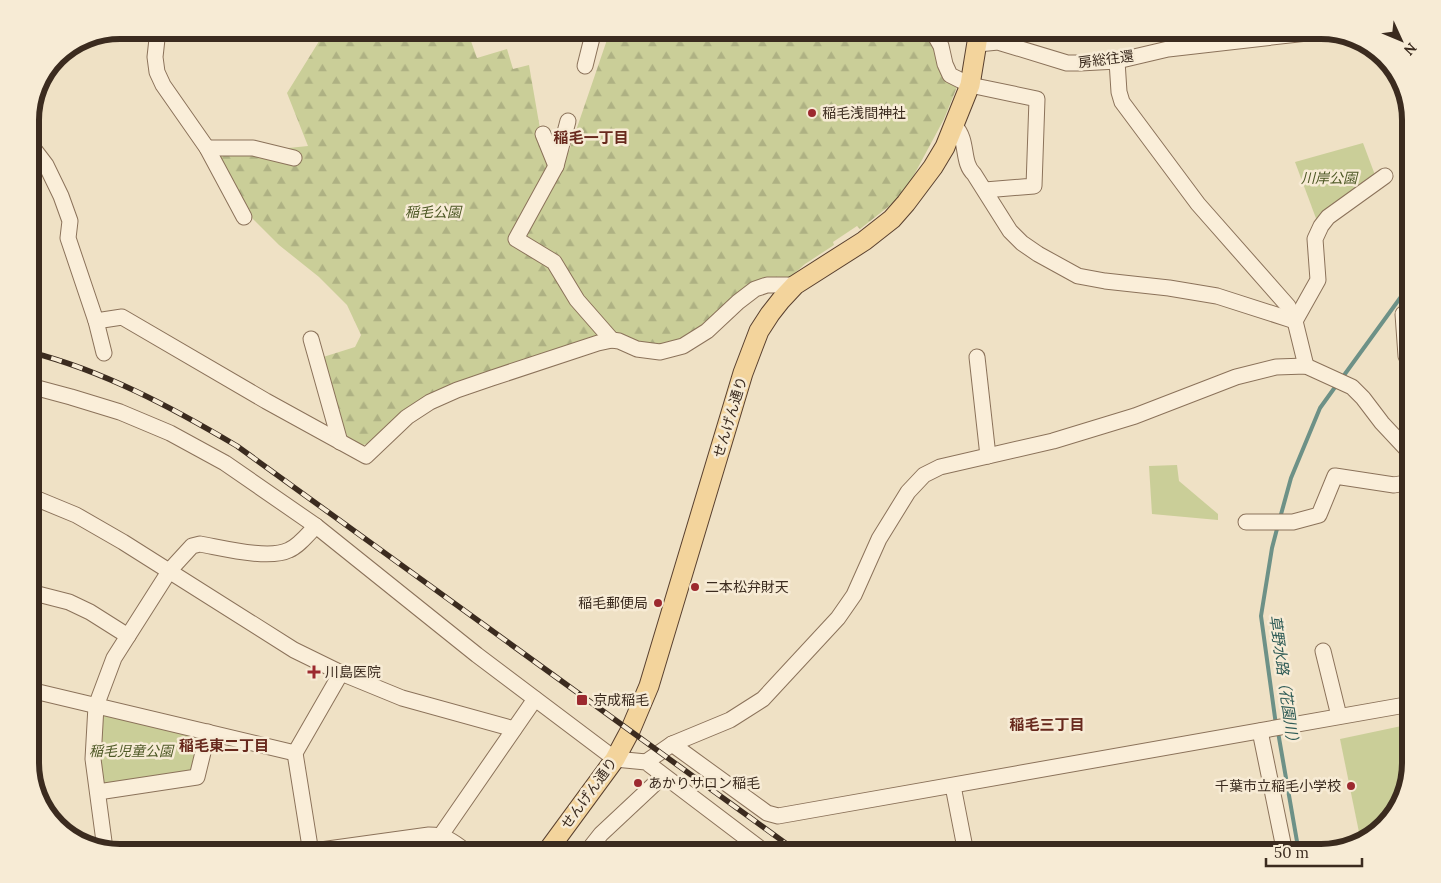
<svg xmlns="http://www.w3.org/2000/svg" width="1441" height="883" font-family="Lora,'Noto Sans JP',serif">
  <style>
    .green { fill: #cace98 }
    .forest { fill: url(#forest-firs) }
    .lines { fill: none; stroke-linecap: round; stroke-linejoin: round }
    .stream { stroke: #6d9187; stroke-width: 4 }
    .minor-casing { stroke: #8b725a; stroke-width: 17 }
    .major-casing { stroke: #59402f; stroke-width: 21 }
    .minor { stroke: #faeed9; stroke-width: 15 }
    .major { stroke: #f3d49c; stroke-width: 19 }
    .rail-casing { stroke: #3b2b1f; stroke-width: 5.5 }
    .rail { stroke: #f7ebd5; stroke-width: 4; stroke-dasharray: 11; stroke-linecap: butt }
    .poi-dot { fill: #9c292f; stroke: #f7ebd5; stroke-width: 2 }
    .labels { text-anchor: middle; stroke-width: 5; stroke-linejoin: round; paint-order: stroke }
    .street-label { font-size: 14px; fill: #3b2b1f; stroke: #f7ebd5 }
    .poi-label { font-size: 14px; fill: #3b2b1f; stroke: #f7ebd5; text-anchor: start }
    .park-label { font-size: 14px; font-style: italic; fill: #4d5825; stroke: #f7ebd5 }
    .neighbourhood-label { font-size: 15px; font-weight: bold; fill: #68291d; stroke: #f7ebd5 }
    .water-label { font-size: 15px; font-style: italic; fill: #2e5b56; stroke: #f7ebd5 }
    .rim { fill: none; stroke: #3b2b1f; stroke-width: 6 }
  </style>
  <defs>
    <pattern id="forest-firs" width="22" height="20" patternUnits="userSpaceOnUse" patternTransform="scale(1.25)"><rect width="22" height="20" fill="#cace98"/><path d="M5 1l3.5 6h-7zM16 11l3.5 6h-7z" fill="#aeb183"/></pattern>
  </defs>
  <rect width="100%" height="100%" fill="#efe1c5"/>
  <g class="green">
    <path d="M1363 143 1375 175 1317 221 1295 162Z"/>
    <path d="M1177 465 1179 481 1218 514V520L1152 514 1149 466Z"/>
    <path d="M104 712 200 738 194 770 106 787 101 782 99 720Z"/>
    <path d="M1411 724V764L1399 809 1367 841 1361 842 1340 739Z"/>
  </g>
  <path class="forest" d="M326 30H369L383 40 392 30H467L477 58 507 49 513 69 529 65 544 152 569 151 610 31 613 30H927L959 82 944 119 907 188 893 203 860 229 857 226 833 242 834 245 805 264 787 280 759 282 697 331 676 345 645 347 618 337 502 371 371 443 359 446 347 436 320 358 355 347 361 335 347 305 319 277 279 245 250 216 218 155 308 146 287 93Z"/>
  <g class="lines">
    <g class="stream">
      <path d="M1342 378 1411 283"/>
      <path d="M1280 518 1291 478 1320 408 1338 383"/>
      <path d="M1276 725 1261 616 1272 548 1278 525"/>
      <path d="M1278 732 1299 853"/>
    </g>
    <defs>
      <g id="minor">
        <path d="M158 30 155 57 157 72 163 85 207 148 244 217"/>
        <path d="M932 30 941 46 945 64 950 75 970 85 1037 99 1034 186 985 190"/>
        <path d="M978 44 998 42 1067 63H1080L1117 61 1168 49 1325 31"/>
        <path d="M1117 61 1119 92 1122 102 1198 204 1288 306 1295 321 1306 366"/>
        <path d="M585 66 594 30"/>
        <path d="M955 126C969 141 961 162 974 174L1010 231 1022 243 1038 254 1078 276 1105 281 1169 288 1217 296 1295 321"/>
        <path d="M543 134 556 166 568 121"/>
        <path d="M30 144 46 165 61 196 70 221 68 238 96 321 104 353"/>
        <path d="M207 148H253L294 158"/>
        <path d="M556 166 516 239 554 262 577 300 612 340"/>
        <path d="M1403 314 1406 356 1411 366"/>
        <path d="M96 321 122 317 266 401 366 456 407 417 430 402 457 390 492 378 598 343 612 340 619 341 637 349 660 352 683 346 707 331 738 302 755 289 767 285H795"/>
        <path d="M1295 321 1318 280 1315 239 1321 226 1328 217 1385 176"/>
        <path d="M311 339 340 442"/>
        <path d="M977 357 988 456"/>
        <path d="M30 386 71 397 120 412 170 433 225 463 316 526 477 655 615 759 646 762 766 853"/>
        <path d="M30 496 76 515 123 542 294 650 341 673 402 698 514 729"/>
        <path d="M1246 522H1293L1319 515 1335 476 1394 485 1411 482"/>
        <path d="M30 592 69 602 90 612 128 636"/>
        <path d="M1323 651 1339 716"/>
        <path d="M30 690 295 753"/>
        <path d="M1260 731 1285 853"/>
        <path d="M672 744 767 813 778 816 1411 704"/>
        <path d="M646 762 672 744 730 720 763 699 838 618 854 595 879 539 908 492 924 475 940 467 1053 441 1135 416 1236 377 1276 367 1306 366 1352 387 1363 398 1382 423 1411 454"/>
        <path d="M953 786 966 853"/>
        <path d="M98 792 197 777 208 732"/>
        <path d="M441 835 535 699"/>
        <path d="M105 849 93 759 96 706 114 658 170 570 192 546 200 544C223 548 269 560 289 550 299 546 308 534 316 526"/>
        <path d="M299 853 429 835C446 835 455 843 468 853"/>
        <path d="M311 853 295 753 341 673"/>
        <path d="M586 853 601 834 663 776"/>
      </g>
      <path id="major" d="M546 853 615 759 630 731 649 686 743 373 759 331 770 314 781 300 795 285 864 241 892 219 906 203 933 167 945 147 970 85 979 30"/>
    </defs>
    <use href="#minor" class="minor-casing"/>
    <use href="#major" class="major-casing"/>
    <use href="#minor" class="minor"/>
    <use href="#major" class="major"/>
    <defs>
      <path id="rail" d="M30 352C104 371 171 407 237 446L799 853"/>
    </defs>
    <use href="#rail" class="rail-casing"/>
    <use href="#rail" class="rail"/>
  </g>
  <g class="poi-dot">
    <circle cx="812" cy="113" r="5"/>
    <circle cx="695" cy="587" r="5"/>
    <circle cx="658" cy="603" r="5"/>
    <path d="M311.5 664.5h5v5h5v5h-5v5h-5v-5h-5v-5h5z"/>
    <rect x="576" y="694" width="12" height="12" rx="2.5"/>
    <circle cx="638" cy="783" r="5"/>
    <circle cx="1351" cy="786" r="5"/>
  </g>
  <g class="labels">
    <g class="street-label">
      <text transform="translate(1106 59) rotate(-7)" y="5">房総往還</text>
      <text transform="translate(730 417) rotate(-73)" y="5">せんげん通り</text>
      <text transform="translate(589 793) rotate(-54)" y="5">せんげん通り</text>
    </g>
    <g class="poi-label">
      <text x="822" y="118">稲毛浅間神社</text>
      <text x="705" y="592">二本松弁財天</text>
      <text x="648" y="608" text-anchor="end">稲毛郵便局</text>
      <text x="325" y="677">川島医院</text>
      <text x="593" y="705">京成稲毛</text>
      <text x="648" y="788">あかりサロン稲毛</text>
      <text x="1341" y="791" text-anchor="end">千葉市立稲毛小学校</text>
    </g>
    <g class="park-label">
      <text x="1329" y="183">川岸公園</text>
      <text x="433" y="217">稲毛公園</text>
      <text x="131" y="756">稲毛児童公園</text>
    </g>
    <g class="neighbourhood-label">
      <text x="591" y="143">稲毛一丁目</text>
      <text x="1047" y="730">稲毛三丁目</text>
      <text x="224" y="751">稲毛東二丁目</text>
    </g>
    <g class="water-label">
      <text transform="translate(1284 682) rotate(82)" y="5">草野水路（花園川）</text>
    </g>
  </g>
  <path d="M0 0H1441V883H0ZM120 39H1321A81 81 0 0 1 1402 120V763A81 81 0 0 1 1321 844H120A81 81 0 0 1 39 763V120A81 81 0 0 1 120 39Z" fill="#f7ebd5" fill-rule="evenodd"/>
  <path class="rim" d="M120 39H1321A81 81 0 0 1 1402 120V763A81 81 0 0 1 1321 844H120A81 81 0 0 1 39 763V120A81 81 0 0 1 120 39Z"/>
  <g transform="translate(1401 40) rotate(134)" stroke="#f7ebd5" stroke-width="4" paint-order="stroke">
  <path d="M0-4L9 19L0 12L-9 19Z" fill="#3b2b1f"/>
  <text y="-8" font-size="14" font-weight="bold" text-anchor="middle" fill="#3b2b1f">N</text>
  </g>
  <path d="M1266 858v8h96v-8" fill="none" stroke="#3b2b1f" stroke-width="2.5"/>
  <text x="1274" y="858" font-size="15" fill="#3b2b1f" stroke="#f7ebd5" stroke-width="4" paint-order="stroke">50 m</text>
</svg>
